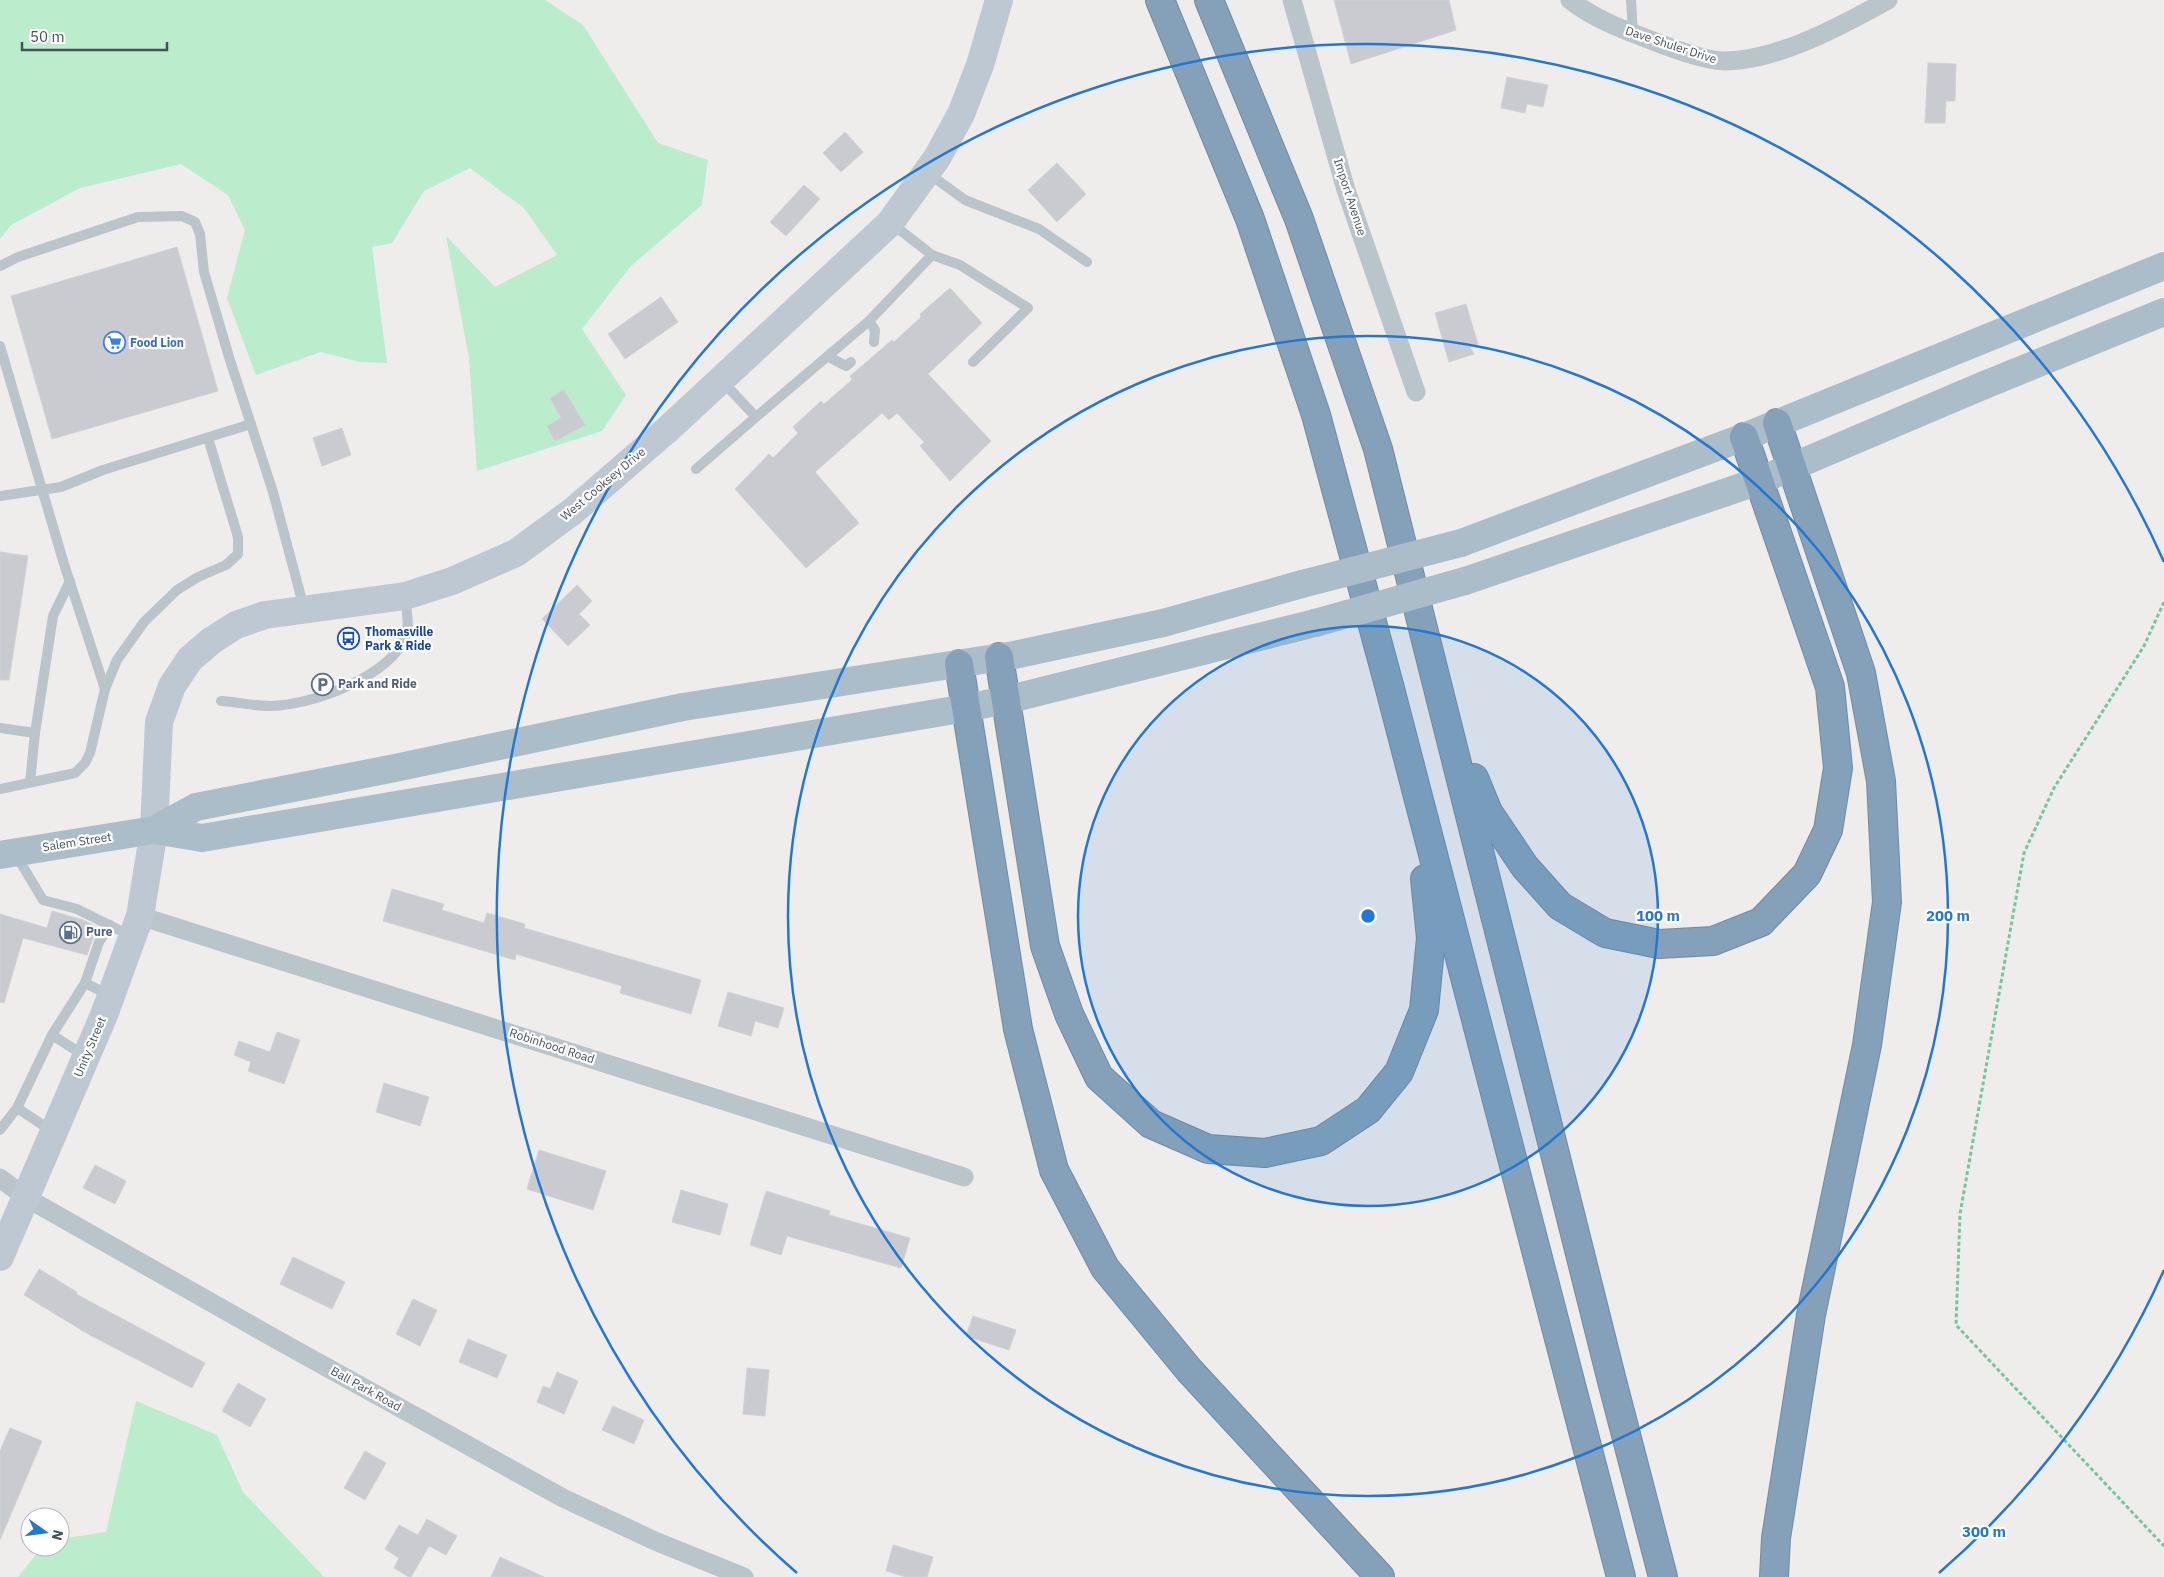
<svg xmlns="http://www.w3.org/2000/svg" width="2164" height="1577" font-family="'IBM Plex Sans',sans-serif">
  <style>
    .green { fill: #bbeccb }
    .building { fill: #c9cbd1; stroke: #d0d2d7 }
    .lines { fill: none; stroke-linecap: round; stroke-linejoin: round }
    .highway-casing { stroke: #708ca5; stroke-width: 30 }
    .path { stroke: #75c89b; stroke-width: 3; stroke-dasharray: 4 2.5; stroke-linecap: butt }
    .lane { stroke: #bac4cb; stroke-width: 10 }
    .street { stroke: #bac4cb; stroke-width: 19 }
    .secondary { stroke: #bdc8d2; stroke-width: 28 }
    .primary { stroke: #acbdca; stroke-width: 28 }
    .highway { stroke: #85a1b9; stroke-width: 28 }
    .primary-bridge { stroke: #acbdca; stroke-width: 28 }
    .ring { fill: none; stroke: #2178d4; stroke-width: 2.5 }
    .labels { text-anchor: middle; stroke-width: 4.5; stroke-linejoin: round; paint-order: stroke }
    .street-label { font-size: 12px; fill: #455058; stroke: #fff }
    .shop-label { font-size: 12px; font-weight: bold; fill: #366cbe; stroke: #fff; text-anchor: start }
    .transit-label { font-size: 12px; font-weight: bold; fill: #164399; stroke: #fff; text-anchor: start }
    .service-label { font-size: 12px; font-weight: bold; fill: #4e5e75; stroke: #fff; text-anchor: start }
    .centre { fill: #2178d4; stroke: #fff; stroke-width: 2.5 }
    .ring-label { font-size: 15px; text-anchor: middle; font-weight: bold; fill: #2178d4; stroke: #fff; stroke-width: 4.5; stroke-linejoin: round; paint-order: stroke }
  </style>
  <rect width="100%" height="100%" fill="#efecec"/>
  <g class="green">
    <path d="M0 0H545L583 25 658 143 708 160 702 205 631 266 582 329 626 395 602 431 477 471 469 358 446 236 495 287 557 255 524 208 470 168 424 191 392 243 372 247 387 363 360 362 321 352 256 375 227 298 245 230 228 195 181 164 80 188 11 225 0 239Z"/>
    <path d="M136 1401 217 1435 243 1492 324 1577H18L42 1547H60V1539L106 1532Z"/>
  </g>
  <g class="building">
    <path d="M1334 0H1449L1456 30 1351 64Z"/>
    <path d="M1928 63 1956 64 1955 101H1946L1945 123H1925Z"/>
    <path d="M1507 77 1548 85 1543 107 1527 104 1525 113 1501 108Z"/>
    <path d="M845 132 863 152 841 172 823 153Z"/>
    <path d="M1057 163 1086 194 1057 222 1028 190Z"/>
    <path d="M804 185 820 199 786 236 770 222Z"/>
    <path d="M177 247 218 391 52 439 11 296Z"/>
    <path d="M950 288 982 323 928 374 991 441 950 481 920 446 924 442 897 413 889 420 882 413 815 472 859 523 806 568 735 489 769 454 773 458 798 433 793 427 821 401 824 404 852 380 850 376 892 340 894 342 921 317 920 314Z"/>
    <path d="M661 297 678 322 625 359 608 334Z"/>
    <path d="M1466 304 1478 344 1470 347 1474 354 1449 362 1435 313Z"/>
    <path d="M564 390 585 425 555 441 547 426 561 418 550 398Z"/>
    <path d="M342 428 351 455 322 466 313 438Z"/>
    <path d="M0 552 28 556 9 680H0Z"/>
    <path d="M577 585 592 601 579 614 590 625 568 646 542 619Z"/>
    <path d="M392 889 444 904 442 910 484 923 487 913 525 924 524 928 701 980 691 1014 620 993 622 986 516 954 515 960 383 921Z"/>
    <path d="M52 911 83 920 97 927 87 955 23 938 4 1003 0 1002V914L47 928Z"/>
    <path d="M728 992 784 1008 778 1028 755 1021 751 1036 718 1026Z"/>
    <path d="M277 1032 300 1040 284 1084 248 1071 251 1062 234 1055 239 1041 270 1052Z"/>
    <path d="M384 1083 429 1097 420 1126 376 1112Z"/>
    <path d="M539 1150 606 1171 593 1210 527 1189Z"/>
    <path d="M95 1165 126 1181 115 1204 83 1188Z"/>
    <path d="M681 1190 728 1204 720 1235 672 1222Z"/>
    <path d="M766 1191 830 1211 829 1215 910 1238 901 1268 787 1236 781 1255 750 1245Z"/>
    <path d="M293 1257 345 1282 332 1309 280 1284Z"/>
    <path d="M39 1269 77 1292 76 1294 205 1363 192 1388 88 1334 24 1295Z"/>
    <path d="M413 1299 437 1310 420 1346 396 1334Z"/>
    <path d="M973 1316 1016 1330 1009 1350 966 1336Z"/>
    <path d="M468 1339 507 1355 497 1378 459 1362Z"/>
    <path d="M747 1368 769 1370 765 1416 743 1414Z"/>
    <path d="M557 1372 578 1381 564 1414 537 1402 543 1386 550 1389Z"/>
    <path d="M238 1383 266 1399 250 1427 222 1411Z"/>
    <path d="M613 1406 644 1420 634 1444 602 1430Z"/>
    <path d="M10 1428 42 1441 0 1540V1451Z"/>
    <path d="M365 1451 386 1463 365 1500 344 1488Z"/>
    <path d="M427 1519 457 1536 446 1555 429 1546 411 1577H409L394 1568 399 1558 385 1549 399 1525 418 1535Z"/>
    <path d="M893 1545 933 1557 927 1577H906L886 1571Z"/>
    <path d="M500 1557 544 1577H491Z"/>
  </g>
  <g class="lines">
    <defs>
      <g id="highway">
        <path d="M1160 0 1250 219 1316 415 1389 685 1621 1577"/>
        <path d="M1209 0 1299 219 1378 449 1612 1381 1663 1577"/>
        <path d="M999 657 1045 946 1069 1014 1099 1077 1151 1124 1208 1149 1265 1153 1321 1141 1368 1110 1399 1072 1424 1010 1431 938 1425 879"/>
        <path d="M959 664 1018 1029 1054 1170 1105 1268 1189 1370 1380 1577"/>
        <path d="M1474 778 1488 812 1525 867 1560 906 1605 933 1659 944 1713 941 1761 922 1807 874 1828 830 1838 768 1830 687 1744 437"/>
        <path d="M1774 1577 1776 1538 1811 1315 1867 1045 1887 902 1881 781 1861 673 1777 423"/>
      </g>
    </defs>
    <use href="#highway" class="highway-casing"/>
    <path class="path" d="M2164 602 2144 646 2054 788 2024 853 1960 1214 1956 1325 2164 1546"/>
    <g class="lane">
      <path d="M1631 0 1633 33"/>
      <path d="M928 173 965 200 1039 229 1087 262"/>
      <path d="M932 255 960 265 1028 308 973 362"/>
      <path d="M0 266 18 257 138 217 182 216 195 222 200 234 204 272 229 357 273 492 304 608"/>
      <path d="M869 321 875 330 874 342"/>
      <path d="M0 346 64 564 105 689"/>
      <path d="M829 357 846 366 851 362"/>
      <path d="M722 381 756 417 869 321 932 255 891 223"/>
      <path d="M696 469 756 417"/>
      <path d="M0 496 61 487 103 470 251 424"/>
      <path d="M221 701C237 702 254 706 270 706 310 706 393 676 406 635 410 625 406 608 405 597"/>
      <path d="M0 728 35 733"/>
      <path d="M30 782 35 733 53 616 70 581"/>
      <path d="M0 789 75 773 85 763 90 753 105 689 117 660 144 622 177 590 198 577 226 565 238 554V537L208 438"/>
      <path d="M16 855 43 900 77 909 131 936"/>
      <path d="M85 983 109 995"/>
      <path d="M52 1035 85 1056"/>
      <path d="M17 1108 52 1131"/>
      <path d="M0 1130 17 1108 52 1035 85 983 99 942 110 925"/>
    </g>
    <g class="street">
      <path d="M1292 0 1346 190 1416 392"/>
      <path d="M1570 0C1593 18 1621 29 1648 39 1668 47 1705 61 1725 61 1777 61 1843 25 1888 0"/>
      <path d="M140 916 964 1177"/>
      <path d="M0 1178 25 1197 281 1342 563 1498 655 1541 744 1577"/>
    </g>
    <path class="secondary" d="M0 1257 104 1015 140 916 154 830 159 722 172 686 190 659 211 641 236 625 265 615 405 596 452 581 516 553 573 511 668 429 890 223 937 158 961 114 980 65 999 0"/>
    <g class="primary">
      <path d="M1461 543 1744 437 2164 266"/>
      <path d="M1465 581 1759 481 1982 386 2164 312"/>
      <path d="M154 830 196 807 395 768 683 707 1014 655 1163 623 1302 584"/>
      <path d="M0 855 154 830 202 838 966 708 1006 700 1315 623"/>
    </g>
    <use href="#highway" class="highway"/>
    <g class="primary-bridge">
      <path d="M1302 584 1461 543"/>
      <path d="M1315 623 1465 581"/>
    </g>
  </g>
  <circle cx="1368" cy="916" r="290" fill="#2178d4" fill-opacity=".12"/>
  <g class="ring">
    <circle cx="1368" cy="916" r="290"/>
    <circle cx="1368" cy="916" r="580"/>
    <path d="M2164 1270A871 871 0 0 1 1939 1573M797 1573A871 871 0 1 1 2164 562"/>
  </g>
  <defs>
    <symbol id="supermarket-ring" viewBox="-11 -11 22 22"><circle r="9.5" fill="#fff" stroke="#3f7fe0" stroke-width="1.5"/><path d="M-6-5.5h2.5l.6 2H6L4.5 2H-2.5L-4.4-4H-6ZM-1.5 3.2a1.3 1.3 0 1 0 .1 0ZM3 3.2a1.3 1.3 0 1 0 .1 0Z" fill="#3f7fe0"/></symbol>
    <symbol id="bus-ring" viewBox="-11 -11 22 22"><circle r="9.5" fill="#fff" stroke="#1a4fb4" stroke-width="1.5"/><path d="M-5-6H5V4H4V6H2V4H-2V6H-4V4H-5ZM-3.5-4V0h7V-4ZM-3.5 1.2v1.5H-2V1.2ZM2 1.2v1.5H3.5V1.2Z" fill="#1a4fb4"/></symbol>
    <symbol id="parking-ring" viewBox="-11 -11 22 22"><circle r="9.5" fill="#fff" stroke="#5c6f8a" stroke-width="1.5"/><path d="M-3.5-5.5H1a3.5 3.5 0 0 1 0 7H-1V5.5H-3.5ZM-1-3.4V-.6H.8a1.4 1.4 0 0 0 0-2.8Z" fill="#5c6f8a"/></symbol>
    <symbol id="fuel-ring" viewBox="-11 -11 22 22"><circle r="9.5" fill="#fff" stroke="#5c6f8a" stroke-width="1.5"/><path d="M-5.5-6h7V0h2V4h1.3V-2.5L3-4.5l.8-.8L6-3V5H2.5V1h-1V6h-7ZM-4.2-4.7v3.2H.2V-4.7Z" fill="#5c6f8a"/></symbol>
  </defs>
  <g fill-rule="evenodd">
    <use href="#supermarket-ring" x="102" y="330" width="25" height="25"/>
    <use href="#bus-ring" x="336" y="626" width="25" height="25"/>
    <use href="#parking-ring" x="310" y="672" width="25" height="25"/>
    <use href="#fuel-ring" x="58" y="920" width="25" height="25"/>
  </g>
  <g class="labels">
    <g class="street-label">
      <text transform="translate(1671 45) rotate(18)" y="4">Dave Shuler Drive</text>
      <text transform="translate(1350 197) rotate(72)" y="4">Import Avenue</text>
      <text transform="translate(603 484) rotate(-40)" y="4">West Cooksey Drive</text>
      <text transform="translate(77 842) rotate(-9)" y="4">Salem Street</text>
      <text transform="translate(552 1046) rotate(18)" y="4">Robinhood Road</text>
      <text transform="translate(90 1047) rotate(-67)" y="4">Unity Street</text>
      <text transform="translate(366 1389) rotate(29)" y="4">Ball Park Road</text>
    </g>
    <g class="shop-label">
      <text x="130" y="347">Food Lion</text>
    </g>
    <g class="transit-label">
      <text x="365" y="636">Thomasville<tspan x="365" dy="14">Park &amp; Ride</tspan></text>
    </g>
    <g class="service-label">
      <text x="338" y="688">Park and Ride</text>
      <text x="86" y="936">Pure</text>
    </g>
  </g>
  <circle cx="1368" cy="916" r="8" class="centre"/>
  <g class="ring-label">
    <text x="1658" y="921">100 m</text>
    <text x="1948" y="921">200 m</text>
    <text x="1984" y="1537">300 m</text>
  </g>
  <g transform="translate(45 1532) rotate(104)"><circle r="24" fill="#ffffff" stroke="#b5b9bc"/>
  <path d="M0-4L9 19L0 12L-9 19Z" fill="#2178d4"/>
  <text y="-8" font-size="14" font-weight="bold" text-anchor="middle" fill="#455058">N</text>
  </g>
  <path d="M22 42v8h145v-8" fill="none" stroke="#455058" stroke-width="2.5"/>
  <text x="30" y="42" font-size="15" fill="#455058" stroke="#ffffff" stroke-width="4" paint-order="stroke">50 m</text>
</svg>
